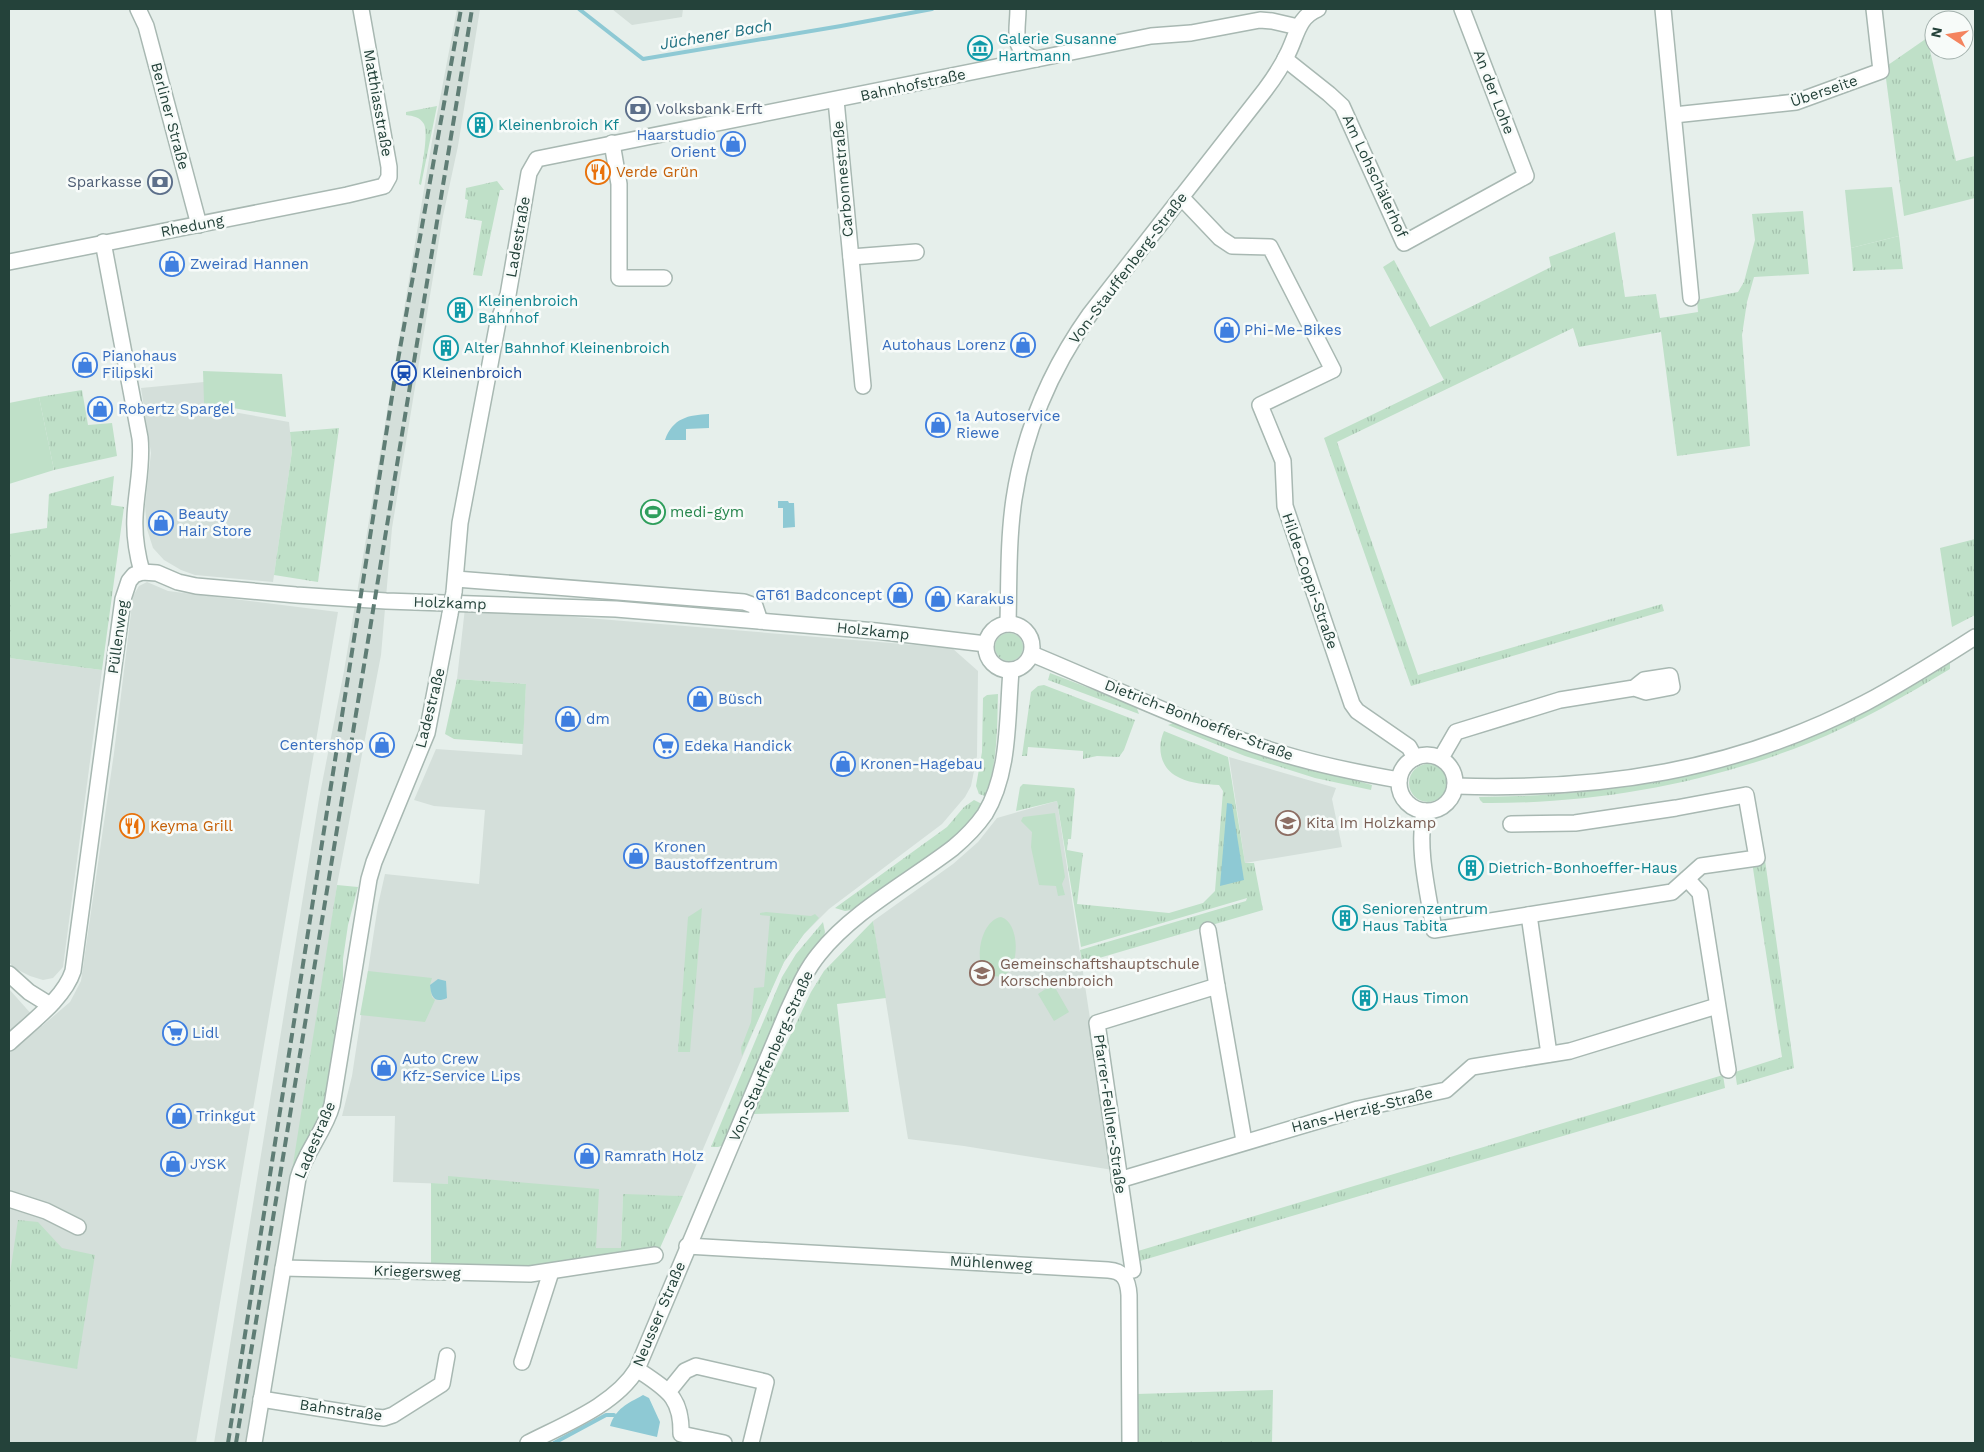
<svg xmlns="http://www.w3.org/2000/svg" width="1984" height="1452" font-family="'Work Sans',sans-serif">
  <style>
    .built { fill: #d4dfda }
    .grass { fill: url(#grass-tufts) }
    .green { fill: #bfe0c8 }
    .water { fill: #8ec9d4 }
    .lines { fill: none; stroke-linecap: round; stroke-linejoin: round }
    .stream { stroke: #8ec9d4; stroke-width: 4 }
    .minor-casing { stroke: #a8b8b2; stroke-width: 18 }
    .minor { stroke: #fff; stroke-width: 15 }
    .rail { stroke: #5f7d75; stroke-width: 4; stroke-dasharray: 10 5; stroke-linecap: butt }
    .minor-bridge-casing { stroke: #a8b8b2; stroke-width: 18; stroke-linecap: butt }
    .minor-bridge { stroke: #fff; stroke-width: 15 }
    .labels { text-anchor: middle; stroke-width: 5; stroke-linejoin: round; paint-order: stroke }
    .culture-label { font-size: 15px; fill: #0d838f; stroke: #f7fbf9; text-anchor: start }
    .street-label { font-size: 15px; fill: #24423a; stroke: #f7fbf9 }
    .service-label { font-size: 15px; fill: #4e5e75; stroke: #f7fbf9; text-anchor: start }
    .shop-label { font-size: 15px; fill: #366cbe; stroke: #f7fbf9; text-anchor: start }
    .food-label { font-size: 15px; fill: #c56008; stroke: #f7fbf9; text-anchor: start }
    .transit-label { font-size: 15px; fill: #164399; stroke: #f7fbf9; text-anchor: start }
    .leisure-label { font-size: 15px; fill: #27864d; stroke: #f7fbf9; text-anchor: start }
    .education-label { font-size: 15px; fill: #785e54; stroke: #f7fbf9; text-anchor: start }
    .water-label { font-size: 16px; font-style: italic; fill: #1c6f80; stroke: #f7fbf9 }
  </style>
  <defs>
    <pattern id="grass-tufts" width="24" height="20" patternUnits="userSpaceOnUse" patternTransform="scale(1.25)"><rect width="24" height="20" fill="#bfe0c8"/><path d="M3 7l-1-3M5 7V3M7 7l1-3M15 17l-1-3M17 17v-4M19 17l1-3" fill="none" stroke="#a4c1ad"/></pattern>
  </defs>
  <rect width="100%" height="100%" fill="#e6efeb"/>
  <g class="built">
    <path d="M457 9H480L458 146 443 216 392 528 381 655 337 885 316 1034 245 1443H214L319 799 344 671 432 141Z"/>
    <path d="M612 9H683L682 17 632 25Z"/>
    <path d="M204 382 205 407 289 422 292 451 273 582 195 575 181 570 164 560 153 548 147 529 145 506 151 453 141 388Z"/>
    <path d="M147 582 168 591 338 612 196 1443H9V989L42 1026 70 1002 81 981 114 753 133 596 139 586Z"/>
    <path d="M465 608 952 648 978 671 977 756 971 786 965 797 942 824 829 909 804 934 784 962 774 983 683 1196 623 1195 621 1248H596L448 1176V1184L393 1182 395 1116H342L352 1076 378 905 385 874 479 884 485 810 434 806 414 800 436 749 522 755 526 684 457 679Z"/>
    <path d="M9 658 102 670 63 967 53 978 43 980 30 976 14 968 9 962Z"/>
    <path d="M1229 757 1336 788 1332 799 1342 847 1245 863Z"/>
    <path d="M1057 801 1113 1170 964 1146 908 1139 873 921 953 864 978 842 997 818Z"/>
  </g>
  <g class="grass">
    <path d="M1927 38 1956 161 1975 156V198L1904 216 1885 71 1888 65Z"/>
    <path d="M437 106 421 185 419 184C421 172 429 134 424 124 420 117 413 116 406 115V112Z"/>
    <path d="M497 181 504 190H500L482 276 473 275 482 221 465 218 468 200 465 199 466 188Z"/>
    <path d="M1803 211 1809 274 1754 277 1747 302 1742 335 1750 446 1677 456 1661 332 1579 347 1573 328 1337 442 1418 675 1662 604 1664 611 1411 686 1324 438 1444 380 1383 267 1394 260 1430 327 1551 267 1549 257 1615 232 1625 297 1656 294 1660 318 1698 312 1697 300 1738 292 1744 282 1755 240 1752 214Z"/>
    <path d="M1899 236 1903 269 1853 271 1851 248Z"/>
    <path d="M82 390 88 425 112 423 117 456 54 470 39 397Z"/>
    <path d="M339 428 318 582 274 575 292 451 290 432Z"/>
    <path d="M114 476 111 505 124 507 102 670 9 658V534L47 528 49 494Z"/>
    <path d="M1975 539V615L1952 627 1940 548Z"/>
    <circle cx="1009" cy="647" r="14"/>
    <path d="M1950 663V669C1905 696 1858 723 1809 743 1706 784 1593 804 1483 803L1480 800 1479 797C1591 796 1706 781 1809 737 1858 717 1905 690 1950 663Z"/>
    <path d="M1050 673 1136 706 1139 714 1048 680Z"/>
    <path d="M457 679 526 684 523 744 454 739 445 734Z"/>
    <path d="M1044 685 1135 720 1124 750 1119 757 1097 756 1083 759V751L1028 747 1027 756H1022L1031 692 1038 686Z"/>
    <path d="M998 694C997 728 998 764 985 796L979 794 976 786 982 752 983 698 987 695Z"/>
    <path d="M1176 722 1317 770 1372 785 1371 790 1315 778 1245 756 1168 725Z"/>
    <path d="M1164 731 1228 757 1245 863H1254L1263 910 1082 963 1080 950 1246 901 1247 898 1081 947 1057 801 1016 811 1020 787 1023 784 1074 788 1075 790 1071 839H1068L1067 850 1083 853 1077 904 1169 913 1203 903 1215 891 1223 791 1219 785C1206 784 1192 784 1180 778 1161 770 1156 749 1164 731Z"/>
    <circle cx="1428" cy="783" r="19"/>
    <path d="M974 800 982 804C957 847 892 883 851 910L845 911 835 908 947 827 964 807Z"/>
    <path d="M1765 860 1794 1068 1737 1085 1735 1072 1782 1057 1752 862Z"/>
    <path d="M337 885 358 887 348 925 343 959V981L337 1017 340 1018 326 1097 322 1114 291 1177Z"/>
    <path d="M702 908 690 1052H678L688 917Z"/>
    <path d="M766 912 811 916 815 914 819 918 804 934 784 962 742 1056 741 1048 751 1022 754 988 764 987 770 916 760 915V913Z"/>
    <path d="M873 921 886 998 837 1004 849 1112 753 1114 811 992 824 971Z"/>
    <path d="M823 922 825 932 823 941 724 1145 718 1147H711L782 977 796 954Z"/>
    <path d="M1723 1075 1725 1088 1140 1261 1138 1251Z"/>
    <path d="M448 1176 599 1189 596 1248H621L623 1194 683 1196 660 1248 528 1269 431 1266V1183L448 1184Z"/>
    <path d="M18 1220 38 1222 62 1248 95 1255 77 1369 9 1357V1280Z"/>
    <path d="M1273 1390 1272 1443H1136V1394Z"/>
  </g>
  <g class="green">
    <path d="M1892 187 1899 236 1851 248 1845 190Z"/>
    <path d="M203 371 282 374 286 417 204 403Z"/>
    <path d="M39 397 54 470 9 484V403Z"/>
    <path d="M1055 813 1065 877 1062 884 1065 895 1058 896 1056 886 1039 885 1031 847 1032 832 1021 821 1023 817Z"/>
    <path d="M1001 917C1025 924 1020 997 984 971 974 957 982 920 1001 917Z"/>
    <path d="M368 971 432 978 430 985 432 997 435 1000 425 1022 360 1015Z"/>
    <path d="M1053 984 1069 1012 1054 1021 1038 994Z"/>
  </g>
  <g class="water">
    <path d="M709 414V428L686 429V440H665C673 418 688 415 709 414Z"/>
    <path d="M778 501H788L789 503H794L795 527 783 528V508H778Z"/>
    <path d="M1227 803 1232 804 1244 880 1220 886Z"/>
    <path d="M438 979 446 981 447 998C434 1004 431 996 430 985Z"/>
    <path d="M643 1395 649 1398 660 1422 657 1437 610 1426C616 1408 627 1404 643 1395Z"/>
  </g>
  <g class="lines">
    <g class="stream">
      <path d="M579 9 643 59 841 26 932 9"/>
      <path d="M554 1443 606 1415H614"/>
    </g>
    <defs>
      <g id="minor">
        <path d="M138 9 146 26 199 225"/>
        <path d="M1018 9C1018 31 1010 51 1036 59"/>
        <path d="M1663 9 1691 298"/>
        <path d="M1285 59 1329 94 1342 106 1404 243 1526 176 1462 9"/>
        <path d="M836 100 863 386"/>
        <path d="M1674 115 1796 102 1881 71 1874 9"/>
        <path d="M612 143 619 184V278H664"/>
        <path d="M1181 197 1220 238 1232 246 1270 247 1333 370 1260 405 1283 461 1285 506 1352 704 1357 711 1409 747 1415 758"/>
        <path d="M103 242 140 438C143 465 136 491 135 517 134 536 137 554 142 572"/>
        <path d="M851 257 916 252"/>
        <path d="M9 262 347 195 384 186 389 177V167L361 9"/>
        <path d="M456 579 744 602 755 606 760 621"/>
        <path d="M454 592 460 523 498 322 508 295 529 173 537 159 1151 36 1191 33 1260 20 1272 21 1298 27"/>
        <circle cx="1009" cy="647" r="23"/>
        <path d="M1008 624C1009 582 1008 540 1014 499 1024 432 1051 369 1090 314L1265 90C1274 78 1282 66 1288 53 1297 35 1298 17 1318 9"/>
        <path d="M1032 654C1114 688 1195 727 1280 753 1319 765 1359 773 1399 780"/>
        <circle cx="1427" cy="783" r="28"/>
        <path d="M1441 758 1456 732 1560 700 1634 688 1646 692 1672 687 1670 676 1644 680 1634 688"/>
        <path d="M1455 786C1601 791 1734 771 1865 703 1903 683 1939 660 1975 637"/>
        <path d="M1424 811C1417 851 1428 891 1434 930L1672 892 1701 866 1757 858 1746 795 1676 808 1575 823 1511 824"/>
        <path d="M1687 879 1700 893 1728 1070"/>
        <path d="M1529 915 1549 1054"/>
        <path d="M1208 930 1217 986"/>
        <path d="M9 974 29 992 50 1005"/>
        <path d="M9 1043C30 1023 64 999 73 971L123 599 129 581 134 575 142 572 157 573 178 582 196 586 296 595 386 601 616 609 876 631 986 644"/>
        <path d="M1119 1180 1358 1109 1446 1090 1472 1067 1570 1051 1717 1006"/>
        <path d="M9 1199 46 1211 78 1227"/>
        <path d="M687 1246 1108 1270C1124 1271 1128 1280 1129 1295L1130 1443"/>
        <path d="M283 1268 530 1274 655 1255"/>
        <path d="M1133 1270 1097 1023 1217 986 1244 1141"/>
        <path d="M522 1362 551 1272"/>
        <path d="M637 1369C665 1389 682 1395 681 1434L724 1443"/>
        <path d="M668 1392 685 1371 696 1366 766 1382 751 1443"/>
        <path d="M261 1399 375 1417 384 1418 393 1415 442 1384 447 1356"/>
        <path d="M254 1443 298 1178C305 1152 325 1131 332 1105L369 879 374 862 427 733 450 614"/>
        <path d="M528 1443C565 1424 615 1405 637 1369L788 1010C797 991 805 971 819 954 853 911 910 881 953 848 965 838 976 827 985 814 1010 773 1007 717 1011 671"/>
      </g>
    </defs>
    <use href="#minor" class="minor-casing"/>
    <use href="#minor" class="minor"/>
    <g class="rail">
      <path d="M228 1443 396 371 461 9"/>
      <path d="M236 1443 472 9"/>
    </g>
    <defs>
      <path id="minor-bridge" d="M450 614 454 592"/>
    </defs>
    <use href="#minor-bridge" class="minor-bridge-casing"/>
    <use href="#minor-bridge" class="minor-bridge"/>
  </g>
  <defs>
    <symbol id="museum-ring" viewBox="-11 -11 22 22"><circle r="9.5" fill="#f7fbf9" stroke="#0f9aa8" stroke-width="1.5"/><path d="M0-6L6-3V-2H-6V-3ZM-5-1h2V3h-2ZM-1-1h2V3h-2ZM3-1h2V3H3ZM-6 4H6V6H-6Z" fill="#0f9aa8"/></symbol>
    <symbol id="bank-ring" viewBox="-11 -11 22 22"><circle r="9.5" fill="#f7fbf9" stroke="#5c6f8a" stroke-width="1.5"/><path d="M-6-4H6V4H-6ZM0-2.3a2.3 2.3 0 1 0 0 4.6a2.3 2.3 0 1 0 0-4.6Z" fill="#5c6f8a"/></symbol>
    <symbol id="building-ring" viewBox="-11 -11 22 22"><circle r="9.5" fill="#f7fbf9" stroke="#0f9aa8" stroke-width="1.5"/><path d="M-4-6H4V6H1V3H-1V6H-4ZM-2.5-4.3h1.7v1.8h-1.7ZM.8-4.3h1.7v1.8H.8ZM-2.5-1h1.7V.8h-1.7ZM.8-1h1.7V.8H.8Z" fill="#0f9aa8"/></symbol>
    <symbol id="shop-ring" viewBox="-11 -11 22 22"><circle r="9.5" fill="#f7fbf9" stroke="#3f7fe0" stroke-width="1.5"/><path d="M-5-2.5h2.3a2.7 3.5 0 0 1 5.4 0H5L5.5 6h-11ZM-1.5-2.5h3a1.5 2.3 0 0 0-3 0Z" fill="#3f7fe0"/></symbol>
    <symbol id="restaurant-ring" viewBox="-11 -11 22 22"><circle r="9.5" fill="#f7fbf9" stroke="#e8710a" stroke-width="1.5"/><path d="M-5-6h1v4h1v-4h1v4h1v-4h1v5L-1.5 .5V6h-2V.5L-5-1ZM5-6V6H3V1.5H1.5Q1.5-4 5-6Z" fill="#e8710a"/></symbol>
    <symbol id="station-ring" viewBox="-11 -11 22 22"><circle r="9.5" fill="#f7fbf9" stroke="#1a4fb4" stroke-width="1.5"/><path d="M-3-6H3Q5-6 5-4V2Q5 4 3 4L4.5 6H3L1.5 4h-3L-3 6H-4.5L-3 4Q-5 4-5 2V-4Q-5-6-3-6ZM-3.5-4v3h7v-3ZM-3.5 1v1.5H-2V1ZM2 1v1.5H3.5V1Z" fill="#1a4fb4"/></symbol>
    <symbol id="stadium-ring" viewBox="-11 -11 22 22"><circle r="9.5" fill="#f7fbf9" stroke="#2e9e5b" stroke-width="1.5"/><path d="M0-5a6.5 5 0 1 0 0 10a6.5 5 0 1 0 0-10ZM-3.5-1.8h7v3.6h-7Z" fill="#2e9e5b"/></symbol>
    <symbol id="supermarket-ring" viewBox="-11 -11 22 22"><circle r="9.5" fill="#f7fbf9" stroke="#3f7fe0" stroke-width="1.5"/><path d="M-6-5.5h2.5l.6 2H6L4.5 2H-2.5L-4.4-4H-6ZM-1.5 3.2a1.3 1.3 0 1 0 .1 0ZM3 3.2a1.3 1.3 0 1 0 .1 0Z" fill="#3f7fe0"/></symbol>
    <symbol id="school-ring" viewBox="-11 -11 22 22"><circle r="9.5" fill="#f7fbf9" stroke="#8d6e63" stroke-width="1.5"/><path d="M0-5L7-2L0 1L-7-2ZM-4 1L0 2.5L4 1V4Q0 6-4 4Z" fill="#8d6e63"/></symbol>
  </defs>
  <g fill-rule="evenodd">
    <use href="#museum-ring" x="966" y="34" width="28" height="28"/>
    <use href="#bank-ring" x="624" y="95" width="28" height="28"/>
    <use href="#building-ring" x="466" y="111" width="28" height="28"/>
    <use href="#shop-ring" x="719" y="130" width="28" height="28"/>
    <use href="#restaurant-ring" x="584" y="158" width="28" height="28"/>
    <use href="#bank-ring" x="146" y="168" width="28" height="28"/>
    <use href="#shop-ring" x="158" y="250" width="28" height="28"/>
    <use href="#building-ring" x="446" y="296" width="28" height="28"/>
    <use href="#shop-ring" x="1213" y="316" width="28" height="28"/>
    <use href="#shop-ring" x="1009" y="331" width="28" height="28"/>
    <use href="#building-ring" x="432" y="334" width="28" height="28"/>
    <use href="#shop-ring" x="71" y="351" width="28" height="28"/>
    <use href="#station-ring" x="390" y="359" width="28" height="28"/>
    <use href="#shop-ring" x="86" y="395" width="28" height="28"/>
    <use href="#shop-ring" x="924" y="411" width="28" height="28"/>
    <use href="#stadium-ring" x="639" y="498" width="28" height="28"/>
    <use href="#shop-ring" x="147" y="509" width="28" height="28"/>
    <use href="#shop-ring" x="886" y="581" width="28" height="28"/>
    <use href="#shop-ring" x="924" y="585" width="28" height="28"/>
    <use href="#shop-ring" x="686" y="685" width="28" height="28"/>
    <use href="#shop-ring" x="554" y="705" width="28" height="28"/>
    <use href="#shop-ring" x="368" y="731" width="28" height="28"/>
    <use href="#supermarket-ring" x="652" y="732" width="28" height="28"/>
    <use href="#shop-ring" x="829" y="750" width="28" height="28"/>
    <use href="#school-ring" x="1274" y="809" width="28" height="28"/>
    <use href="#restaurant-ring" x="118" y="812" width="28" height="28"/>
    <use href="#shop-ring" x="622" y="842" width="28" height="28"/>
    <use href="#building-ring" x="1457" y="854" width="28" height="28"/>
    <use href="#building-ring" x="1331" y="904" width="28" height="28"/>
    <use href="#school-ring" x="968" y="959" width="28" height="28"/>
    <use href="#building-ring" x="1351" y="984" width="28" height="28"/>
    <use href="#supermarket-ring" x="161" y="1019" width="28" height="28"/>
    <use href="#shop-ring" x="370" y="1054" width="28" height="28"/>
    <use href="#shop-ring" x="165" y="1102" width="28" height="28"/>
    <use href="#shop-ring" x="573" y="1142" width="28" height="28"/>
    <use href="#shop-ring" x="159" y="1150" width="28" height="28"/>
  </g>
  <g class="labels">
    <g class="culture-label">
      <text x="998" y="44">Galerie Susanne<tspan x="998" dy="17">Hartmann</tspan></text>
      <text x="498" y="130">Kleinenbroich Kf</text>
      <text x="478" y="306">Kleinenbroich<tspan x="478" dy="17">Bahnhof</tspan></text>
      <text x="464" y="353">Alter Bahnhof Kleinenbroich</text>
      <text x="1488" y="873">Dietrich-Bonhoeffer-Haus</text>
      <text x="1362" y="914">Seniorenzentrum<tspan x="1362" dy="17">Haus Tabita</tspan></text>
      <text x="1382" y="1003">Haus Timon</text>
    </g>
    <g class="street-label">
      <text transform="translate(913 85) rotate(-12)" y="5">Bahnhofstraße</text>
      <text transform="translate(1824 91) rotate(-19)" y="5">Überseite</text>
      <text transform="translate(1494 92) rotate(69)" y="5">An der Lohe</text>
      <text transform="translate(378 103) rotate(80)" y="5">Matthiasstraße</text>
      <text transform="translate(170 116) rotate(75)" y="5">Berliner Straße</text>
      <text transform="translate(1375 176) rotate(65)" y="5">Am Lohschälerhof</text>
      <text transform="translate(843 179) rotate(-95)" y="5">Carbonnestraße</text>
      <text transform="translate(192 226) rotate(-11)" y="5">Rhedung</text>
      <text transform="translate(518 237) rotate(-80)" y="5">Ladestraße</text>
      <text transform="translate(1128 268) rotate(-53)" y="5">Von-Stauffenberg-Straße</text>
      <text transform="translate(1310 581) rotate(71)" y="5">Hilde-Coppi-Straße</text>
      <text transform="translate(450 603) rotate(2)" y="5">Holzkamp</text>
      <text transform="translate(873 631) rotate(6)" y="5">Holzkamp</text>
      <text transform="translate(118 637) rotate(-82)" y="5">Püllenweg</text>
      <text transform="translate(430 708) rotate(-76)" y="5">Ladestraße</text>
      <text transform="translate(1199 720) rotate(21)" y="5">Dietrich-Bonhoeffer-Straße</text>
      <text transform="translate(771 1056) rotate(-66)" y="5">Von-Stauffenberg-Straße</text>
      <text transform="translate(1362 1110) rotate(-14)" y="5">Hans-Herzig-Straße</text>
      <text transform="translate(1110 1114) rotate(82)" y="5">Pfarrer-Fellner-Straße</text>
      <text transform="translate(315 1140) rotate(-67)" y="5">Ladestraße</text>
      <text transform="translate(991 1263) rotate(3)" y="5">Mühlenweg</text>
      <text transform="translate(417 1272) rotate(2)" y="5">Kriegersweg</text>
      <text transform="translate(659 1314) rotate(-67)" y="5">Neusser Straße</text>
      <text transform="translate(341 1410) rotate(8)" y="5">Bahnstraße</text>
    </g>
    <g class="service-label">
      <text x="656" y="114">Volksbank Erft</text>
      <text x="142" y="187" text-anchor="end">Sparkasse</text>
    </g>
    <g class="shop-label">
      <text x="716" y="140" text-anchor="end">Haarstudio<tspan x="716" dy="17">Orient</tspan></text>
      <text x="190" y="269">Zweirad Hannen</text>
      <text x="1244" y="335">Phi-Me-Bikes</text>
      <text x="1006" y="350" text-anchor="end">Autohaus Lorenz</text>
      <text x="102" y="361">Pianohaus<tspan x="102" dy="17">Filipski</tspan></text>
      <text x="118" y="414">Robertz Spargel</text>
      <text x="956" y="421">1a Autoservice<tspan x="956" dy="17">Riewe</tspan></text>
      <text x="178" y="519">Beauty<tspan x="178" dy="17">Hair Store</tspan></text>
      <text x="882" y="600" text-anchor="end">GT61 Badconcept</text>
      <text x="956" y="604">Karakus</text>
      <text x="718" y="704">Büsch</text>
      <text x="586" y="724">dm</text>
      <text x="364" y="750" text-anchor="end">Centershop</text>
      <text x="684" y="751">Edeka Handick</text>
      <text x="860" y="769">Kronen-Hagebau</text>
      <text x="654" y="852">Kronen<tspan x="654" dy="17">Baustoffzentrum</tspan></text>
      <text x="192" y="1038">Lidl</text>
      <text x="402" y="1064">Auto Crew<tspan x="402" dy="17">Kfz-Service Lips</tspan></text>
      <text x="196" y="1121">Trinkgut</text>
      <text x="604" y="1161">Ramrath Holz</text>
      <text x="190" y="1169">JYSK</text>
    </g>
    <g class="food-label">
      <text x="616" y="177">Verde Grün</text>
      <text x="150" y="831">Keyma Grill</text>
    </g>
    <g class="transit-label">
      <text x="422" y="378">Kleinenbroich</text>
    </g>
    <g class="leisure-label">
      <text x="670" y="517">medi-gym</text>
    </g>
    <g class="education-label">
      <text x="1306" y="828">Kita Im Holzkamp</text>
      <text x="1000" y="969">Gemeinschaftshauptschule<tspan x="1000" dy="17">Korschenbroich</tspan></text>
    </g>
    <g class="water-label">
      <text transform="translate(716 34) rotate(-10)" y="6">Jüchener Bach</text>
    </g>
  </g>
  <rect width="1984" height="1452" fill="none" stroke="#24423a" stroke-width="20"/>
  <g transform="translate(1949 35) rotate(282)"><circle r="24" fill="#f7fbf9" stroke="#a3b1ad"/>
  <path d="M0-4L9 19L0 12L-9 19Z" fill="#f4845f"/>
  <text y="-8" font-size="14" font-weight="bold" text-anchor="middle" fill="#24423a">N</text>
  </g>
</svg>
